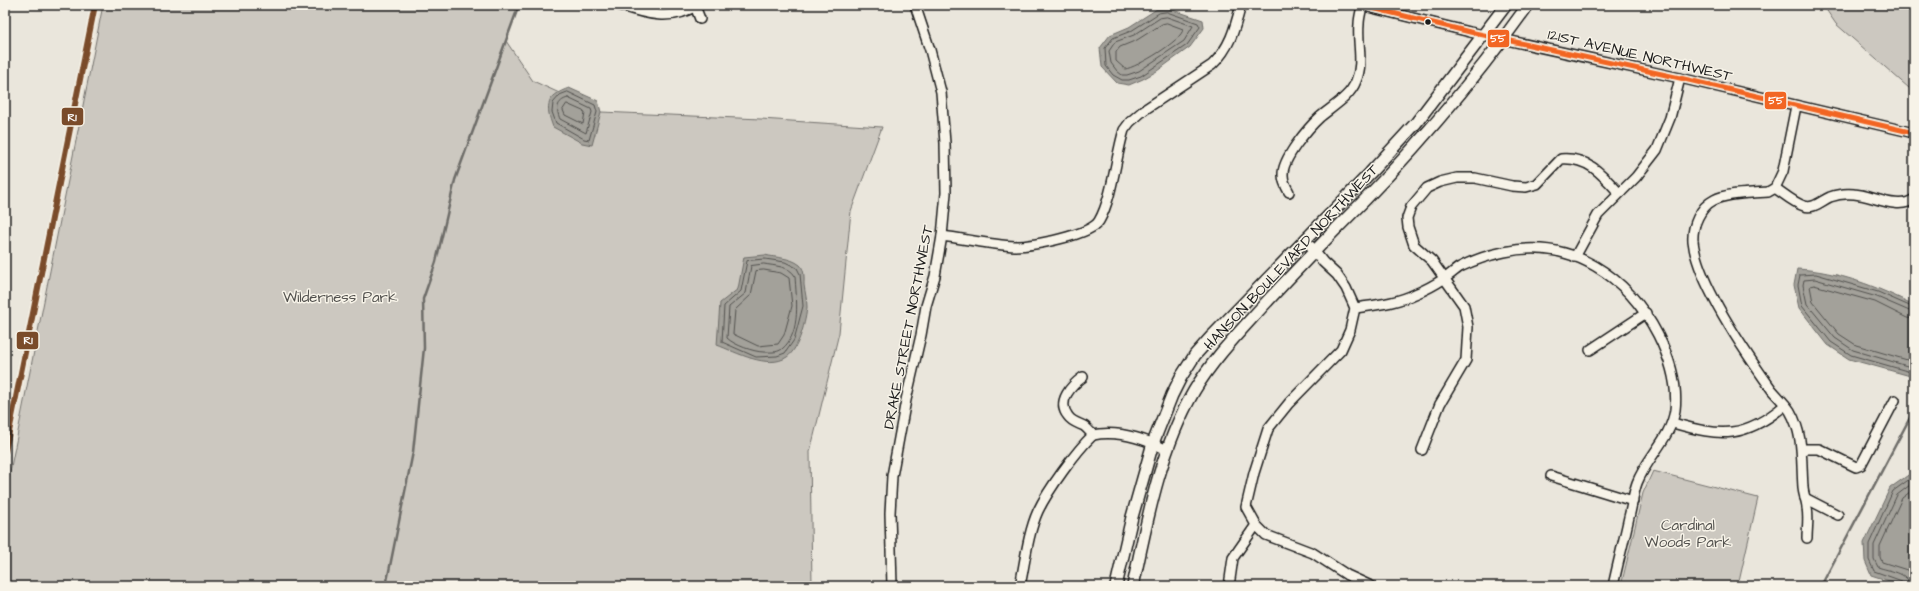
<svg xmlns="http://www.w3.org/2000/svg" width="1919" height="591" font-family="'Architects Daughter',sans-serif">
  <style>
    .green { fill: #ccc8c0; stroke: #74726e }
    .water { fill: #a3a19a; stroke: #6d6c68 }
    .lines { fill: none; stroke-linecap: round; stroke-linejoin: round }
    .shore { stroke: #52514e; stroke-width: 1 }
    .stream { stroke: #6d6c68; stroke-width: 2.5 }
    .minor-casing { stroke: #1c1c1c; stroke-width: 12 }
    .major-casing { stroke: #1c1c1c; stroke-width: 14 }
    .minor { stroke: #f7f3e8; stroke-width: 9 }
    .major { stroke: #f7f3e8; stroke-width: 11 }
    .bus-1-casing { stroke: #f7f3e8; stroke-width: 8 }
    .bus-1 { stroke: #f26522; stroke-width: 5 }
    .rail-1-casing { stroke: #f7f3e8; stroke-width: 9 }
    .rail-1 { stroke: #7a4b2a; stroke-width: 6 }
    .bus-dot { fill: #1c1c1c; stroke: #f7f3e8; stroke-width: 1.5 }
    .labels { text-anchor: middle; stroke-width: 3; stroke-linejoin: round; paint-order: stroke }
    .street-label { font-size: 15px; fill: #1c1c1c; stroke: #f7f3e8 }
    .park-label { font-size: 15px; fill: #51504d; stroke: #f7f3e8 }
    .line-badge { stroke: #f7f3e8; stroke-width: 1.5 }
    .badge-label { font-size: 11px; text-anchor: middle; font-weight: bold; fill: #fff }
  </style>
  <rect width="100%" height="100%" fill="#eae6dc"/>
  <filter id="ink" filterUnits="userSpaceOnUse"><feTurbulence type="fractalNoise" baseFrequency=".025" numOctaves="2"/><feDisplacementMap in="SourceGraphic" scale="8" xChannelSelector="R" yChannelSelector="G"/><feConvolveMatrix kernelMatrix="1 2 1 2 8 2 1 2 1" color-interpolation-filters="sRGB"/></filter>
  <g filter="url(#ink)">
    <g class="green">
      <path d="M103 5H519L506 41 533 81 601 112 761 119 882 127 851 211 839 333 810 452 812 586H5V497Z"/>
      <path d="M1823 5H1914V89L1909 88 1836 24Z"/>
      <path d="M1653 471 1758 498 1738 586H1621L1643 493Z"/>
    </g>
    <g class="water">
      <path d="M1167 8 1203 20 1204 28 1190 47 1157 71 1143 79 1129 85 1117 83 1102 67 1100 48 1110 35 1129 27 1157 9Z"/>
      <path d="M569 88 598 101 601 112 592 145 582 143 553 127C545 106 546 96 569 88Z"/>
      <path d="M765 255C776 258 790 257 800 265 805 270 804 279 804 285 805 292 807 300 807 307 806 320 799 349 787 357 768 370 736 352 717 345L720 303 738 289 744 257Z"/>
      <path d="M1797 269C1838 271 1878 287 1914 305V377L1849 359 1828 345 1799 308 1794 285Z"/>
      <path d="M1914 471V586H1905L1871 575 1865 561 1864 543 1890 488Z"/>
    </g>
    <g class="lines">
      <g class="shore">
        <path d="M1167 12 1198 23 1200 27 1187 45 1141 76 1129 80H1122L1113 75 1106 66 1105 48 1113 38 1131 31 1159 13Z"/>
        <path d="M1167 17 1193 26 1184 41 1139 71 1127 75H1122L1117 71 1111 63 1109 51 1115 42 1134 35 1160 18Z"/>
        <path d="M1167 23 1183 29C1183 40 1136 68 1125 69L1116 61V52L1120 47 1137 40 1162 24Z"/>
        <path d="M568 92 595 105 597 112 589 140 584 139 556 123 552 112 553 103 560 95Z"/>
        <path d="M568 98 591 109 592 112 586 133 560 119C556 110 556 101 568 98Z"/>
        <path d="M567 104 585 112 583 124 565 115 563 110Z"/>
        <path d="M765 259 785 262 797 268 800 274 803 306 794 340 785 353 777 356 756 357 722 342 724 306 741 291 747 261Z"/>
        <path d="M764 264C774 266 790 266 795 276 796 297 802 333 782 349 777 353 769 352 764 352 754 352 734 345 727 338L729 307 746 293 751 266Z"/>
        <path d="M764 270 781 273 789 278 792 306 784 335 778 344 758 346 733 334 735 310 751 295 756 271Z"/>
        <path d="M1914 308 1878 292 1816 274 1800 275 1798 285 1802 306 1831 342 1851 355 1914 373"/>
        <path d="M1914 313 1877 297 1815 279 1804 280 1803 285 1807 304 1835 338 1853 350 1914 368"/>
        <path d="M1914 319 1907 318 1875 302 1814 285 1810 286 1813 302 1839 334 1856 345 1914 362"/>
        <path d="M1914 489 1902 498 1880 546V557L1882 562 1907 570 1914 577"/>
        <path d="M1905 586 1902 581 1874 571 1869 560V544L1893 491 1914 476"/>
        <path d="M1910 586C1909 572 1888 571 1878 567L1874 559V545L1897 495 1914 482"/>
      </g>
      <g class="stream">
        <path d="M386 586 413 452 424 348 423 299 436 262 455 180 519 5"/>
        <path d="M1821 586 1914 410"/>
      </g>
      <defs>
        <g id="minor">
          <path d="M619 5C645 14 672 22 697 5"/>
          <path d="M1360 5 1470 32 1680 78 1914 133"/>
          <path d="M695 6 700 19"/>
          <path d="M1796 106 1783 171 1775 188 1768 192C1753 193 1727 193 1714 200 1700 207 1692 226 1693 241 1697 283 1747 355 1772 390 1778 397 1785 403 1790 411 1804 435 1801 461 1803 487 1803 494 1807 501 1807 508 1809 518 1807 528 1807 538"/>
          <path d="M1775 188C1784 194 1794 203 1804 206 1814 209 1821 201 1830 197 1838 194 1845 193 1854 194 1872 195 1898 211 1914 199"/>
          <path d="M1289 192C1286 187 1283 182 1283 175 1282 159 1308 128 1320 117 1333 106 1350 97 1356 81 1364 63 1357 43 1359 24 1359 18 1361 12 1362 6"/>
          <path d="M942 236C966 239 991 245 1015 246 1032 246 1091 235 1099 221 1112 199 1116 156 1124 130L1130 122 1144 110 1212 65C1230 48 1235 28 1241 5"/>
          <path d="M1305 239 1323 262 1337 275 1346 288 1355 308 1350 330 1341 350 1289 403 1268 429 1254 473 1246 507 1256 525 1266 535 1313 553 1347 575 1371 586"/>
          <path d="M1575 257 1598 215 1636 177 1657 150 1670 118 1680 78"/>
          <path d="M1355 308C1375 305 1397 303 1415 294 1425 290 1436 284 1445 278 1450 275 1455 270 1460 267 1474 260 1489 255 1504 252 1572 237 1628 277 1658 335 1669 357 1678 385 1675 410 1671 438 1647 457 1637 483 1633 494 1632 506 1629 517 1624 540 1618 563 1613 586"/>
          <path d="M1590 350 1646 313"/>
          <path d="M1083 377C1072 385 1056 401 1068 416 1072 422 1078 423 1084 426 1087 428 1090 432 1093 435 1118 430 1145 439 1167 450"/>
          <path d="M1673 423C1721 437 1745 439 1785 405"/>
          <path d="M1802 449H1819L1856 467 1861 465 1895 400"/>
          <path d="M1422 450 1440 404 1466 360 1468 327 1464 306 1432 261 1414 245 1408 227 1407 218 1411 207 1427 188 1440 182 1457 178H1475L1512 186 1526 187 1537 184 1561 159C1588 157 1602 174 1619 193"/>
          <path d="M1551 476 1633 501"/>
          <path d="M1805 498 1838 515"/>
          <path d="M892 586 890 513 892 476 906 400 921 335 926 306 935 276 942 236 946 193 945 143 941 92 930 50 915 5"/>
          <path d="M1020 586C1025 562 1028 533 1038 511 1048 490 1076 451 1093 435"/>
          <path d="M1229 586 1233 558 1256 525"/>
        </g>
        <g id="major">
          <path d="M1116 586 1132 517 1153 443 1172 395 1181 377 1195 355 1212 336 1370 173 1416 123 1506 5"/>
          <path d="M1133 586C1147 520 1160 450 1194 391 1210 364 1231 341 1252 318 1279 288 1308 258 1336 229 1406 160 1471 85 1528 5"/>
        </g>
      </defs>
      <use href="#minor" class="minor-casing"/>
      <use href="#major" class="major-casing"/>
      <use href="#minor" class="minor"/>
      <use href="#major" class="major"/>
      <defs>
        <path id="bus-1" d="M1360 5 1470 32 1680 78 1914 133"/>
      </defs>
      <use href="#bus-1" class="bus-1-casing"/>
      <use href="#bus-1" class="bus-1"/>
      <defs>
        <path id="rail-1" d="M5 452 95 5"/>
      </defs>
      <use href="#rail-1" class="rail-1-casing"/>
      <use href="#rail-1" class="rail-1"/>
    </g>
  </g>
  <circle class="bus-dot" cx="1428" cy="22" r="3.5"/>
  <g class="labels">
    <g class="street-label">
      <text transform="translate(1640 55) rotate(13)" y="5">121ST AVENUE NORTHWEST</text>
      <text transform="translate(1291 257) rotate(-47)" y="5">HANSON BOULEVARD NORTHWEST</text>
      <text transform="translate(908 327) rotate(-79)" y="5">DRAKE STREET NORTHWEST</text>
    </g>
    <g class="park-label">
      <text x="340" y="302">Wilderness Park</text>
      <text x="1688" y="530">Cardinal<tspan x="1688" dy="17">Woods Park</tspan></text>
    </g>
  </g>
  <g class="line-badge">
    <rect x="1487" y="29" width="23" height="19" rx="4" fill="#f26522"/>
    <rect x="1764" y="91" width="23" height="19" rx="4" fill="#f26522"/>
    <rect x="61" y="107" width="23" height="19" rx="4" fill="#7a4b2a"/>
    <rect x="16" y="331" width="23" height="19" rx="4" fill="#7a4b2a"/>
  </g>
  <g class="badge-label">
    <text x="1498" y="42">55</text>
    <text x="1776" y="104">55</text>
    <text x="72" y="121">R1</text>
    <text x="28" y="344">R1</text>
  </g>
  <rect width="1919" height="591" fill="none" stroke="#f7f3e8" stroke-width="20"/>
  <rect x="10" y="10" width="1899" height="571" fill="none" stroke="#1c1c1c" stroke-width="1.5" filter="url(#ink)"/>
</svg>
